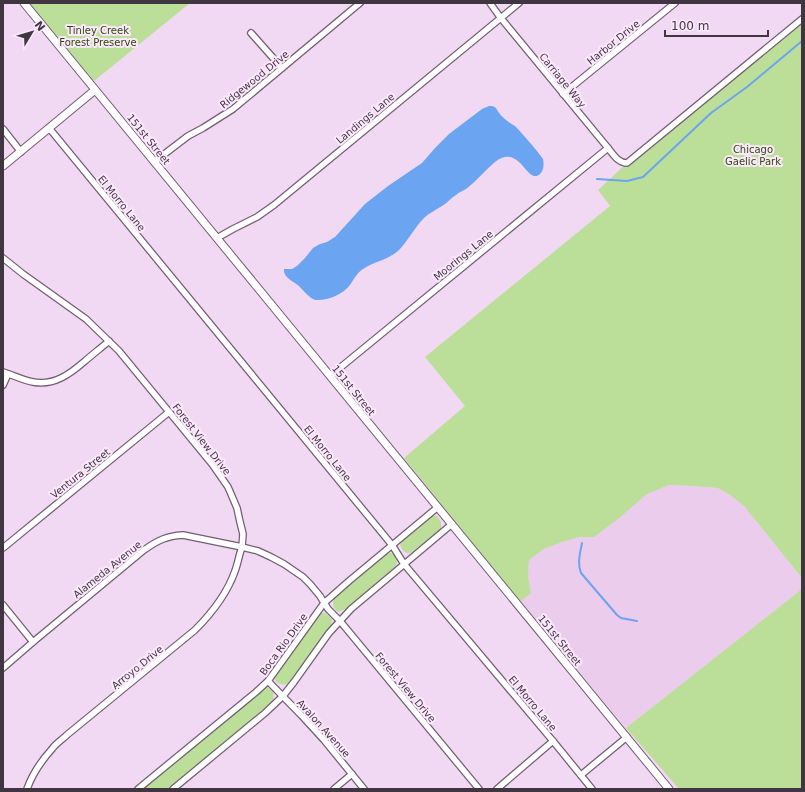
<svg xmlns="http://www.w3.org/2000/svg" width="805" height="792" font-family="'DejaVu Sans',sans-serif">
  <style>
    .built { fill: #ebccec }
    .green { fill: #bbdf98 }
    .water { fill: #6ba4f0 }
    .lines { fill: none; stroke-linecap: round; stroke-linejoin: round }
    .stream { stroke: #6ba4f0; stroke-width: 2 }
    .minor-casing { stroke: #735d74; stroke-width: 8 }
    .tertiary-casing { stroke: #735d74; stroke-width: 9 }
    .minor { stroke: #fff; stroke-width: 5.5 }
    .tertiary { stroke: #fff; stroke-width: 7 }
    .labels { text-anchor: middle; stroke-width: 4; stroke-linejoin: round; paint-order: stroke }
    .park-label { font-size: 10px; fill: #2d4806; stroke: #fce8fd }
    .street-label { font-size: 10px; fill: #403641; stroke: #fce8fd }
  </style>
  <rect width="100%" height="100%" fill="#f2d9f3"/>
  <path class="built" d="M669 485 693 486 718 488 730 495 744 506 802 578V589L626 728 520 602 531 593 528 577 529 560 544 549 562 542 579 537H594L618 519 647 494Z"/>
  <g class="green">
    <path d="M29 3H190L94 81Z"/>
    <path d="M802 19V578L744 506 730 495 718 488 693 486 669 485 647 494 618 519 594 537H579L562 542 544 549 529 560 528 577 531 593 520 602 404 458 465 406 425 357 610 206 598 190 627 163Z"/>
    <path d="M434 516H437L441 522V529L412 552C405 555 403 551 400 545L402 540 430 517Z"/>
    <path d="M386 553C395 551 400 560 395 567L345 609 341 611 338 612C332 606 331 603 336 596Z"/>
    <path d="M802 589V789H679L626 728Z"/>
    <path d="M322 613H325L332 619 331 627 288 684C281 686 275 683 274 676L310 627 319 615Z"/>
    <path d="M265 687C272 688 275 693 273 700L252 719 167 789H143Z"/>
  </g>
  <path class="water" d="M489 106C497 106 495 108 500 114 501 116 504 118 506 120 509 123 513 124 516 127 520 131 541 155 543 159 544 164 544 170 540 174 527 186 520 142 495 162 485 170 477 181 466 189 463 191 459 192 456 195 451 198 447 203 442 206 436 210 429 213 424 218 415 227 409 239 400 249 389 260 375 261 363 269 357 273 354 279 350 285 343 294 329 300 318 300 311 301 304 291 299 286 294 281 283 278 284 269H292L297 266 305 258 313 248 320 244 327 242 335 237 365 204 388 186 422 163 435 148 449 134 482 109Z"/>
  <g class="lines">
    <g class="stream">
      <path d="M597 179 627 181 643 177 711 113 747 87 802 41"/>
      <path d="M582 543C580 554 577 563 581 573L617 615 621 618 637 621"/>
    </g>
    <defs>
      <g id="minor">
        <path d="M490 3 500 17 608 148C613 154 618 163 627 163L802 19"/>
        <path d="M251 33 282 68"/>
        <path d="M563 94 675 3"/>
        <path d="M49 128 392 545 404 564 553 741 592 789"/>
        <path d="M3 129 21 152"/>
        <path d="M154 162 188 136 203 128 233 109 360 3"/>
        <path d="M217 238 233 229 257 217 274 205 519 3"/>
        <path d="M3 258 23 274 86 319 119 351 142 379 212 464 228 487 237 508 240 522 243 534 242 547 258 551 271 557 284 564 303 577 310 584 320 596 328 609 340 621 479 789"/>
        <path d="M3 372C13 375 22 380 33 382 54 386 70 374 85 361 93 354 101 348 109 341"/>
        <path d="M330 376 608 148"/>
        <path d="M3 385 8 374"/>
        <path d="M3 548 169 412"/>
        <path d="M3 605 33 642"/>
        <path d="M3 668 33 642 144 550C158 540 167 536 183 535L242 547C239 555 238 563 235 571 227 594 212 613 195 630L68 734C63 739 56 743 52 749 42 760 32 775 27 789"/>
        <path d="M268 681 302 716 324 740 364 789"/>
        <path d="M581 775 627 737"/>
        <path d="M138 789 256 692 268 681 324 603 349 581 438 507"/>
        <path d="M173 789 265 713 283 696 294 682 329 633 351 609 452 524"/>
        <path d="M334 789 352 774"/>
        <path d="M497 789 553 741"/>
      </g>
      <g id="tertiary">
        <path d="M24 3 669 789"/>
        <path d="M3 166 95 90"/>
      </g>
    </defs>
    <use href="#minor" class="minor-casing"/>
    <use href="#tertiary" class="tertiary-casing"/>
    <use href="#minor" class="minor"/>
    <use href="#tertiary" class="tertiary"/>
  </g>
  <g class="labels">
    <g class="park-label">
      <text x="98" y="34">Tinley Creek<tspan x="98" dy="12">Forest Preserve</tspan></text>
      <text x="753" y="153">Chicago<tspan x="753" dy="12">Gaelic Park</tspan></text>
    </g>
    <g class="street-label">
      <text transform="translate(613 42) rotate(-39)" y="4">Harbor Drive</text>
      <text transform="translate(254 79) rotate(-39)" y="4">Ridgewood Drive</text>
      <text transform="translate(563 80) rotate(51)" y="4">Carriage Way</text>
      <text transform="translate(365 118) rotate(-40)" y="4">Landings Lane</text>
      <text transform="translate(149 139) rotate(51)" y="4">151st Street</text>
      <text transform="translate(122 203) rotate(51)" y="4">El Morro Lane</text>
      <text transform="translate(463 255) rotate(-39)" y="4">Moorings Lane</text>
      <text transform="translate(354 390) rotate(51)" y="4">151st Street</text>
      <text transform="translate(202 439) rotate(52)" y="4">Forest View Drive</text>
      <text transform="translate(328 453) rotate(51)" y="4">El Morro Lane</text>
      <text transform="translate(80 473) rotate(-39)" y="4">Ventura Street</text>
      <text transform="translate(107 569) rotate(-39)" y="4">Alameda Avenue</text>
      <text transform="translate(560 640) rotate(51)" y="4">151st Street</text>
      <text transform="translate(283 644) rotate(-54)" y="4">Boca Rio Drive</text>
      <text transform="translate(137 667) rotate(-39)" y="4">Arroyo Drive</text>
      <text transform="translate(406 687) rotate(50)" y="4">Forest View Drive</text>
      <text transform="translate(533 703) rotate(50)" y="4">El Morro Lane</text>
      <text transform="translate(324 728) rotate(48)" y="4">Avalon Avenue</text>
    </g>
  </g>
  <rect width="805" height="792" fill="none" stroke="#403641" stroke-width="8"/>
  <g transform="translate(32 32) rotate(52)" stroke="#fce8fd" stroke-width="3" paint-order="stroke">
  <path d="M0-3L7 15L0 10L-7 15Z" fill="#403641"/>
  <text y="-6" font-size="11" font-weight="bold" text-anchor="middle" fill="#403641">N</text>
  </g>
  <path d="M665 30v6h103v-6" fill="none" stroke="#403641" stroke-width="2"/>
  <text x="671" y="30" font-size="12" fill="#403641" stroke="#fce8fd" stroke-width="3" paint-order="stroke">100 m</text>
</svg>
